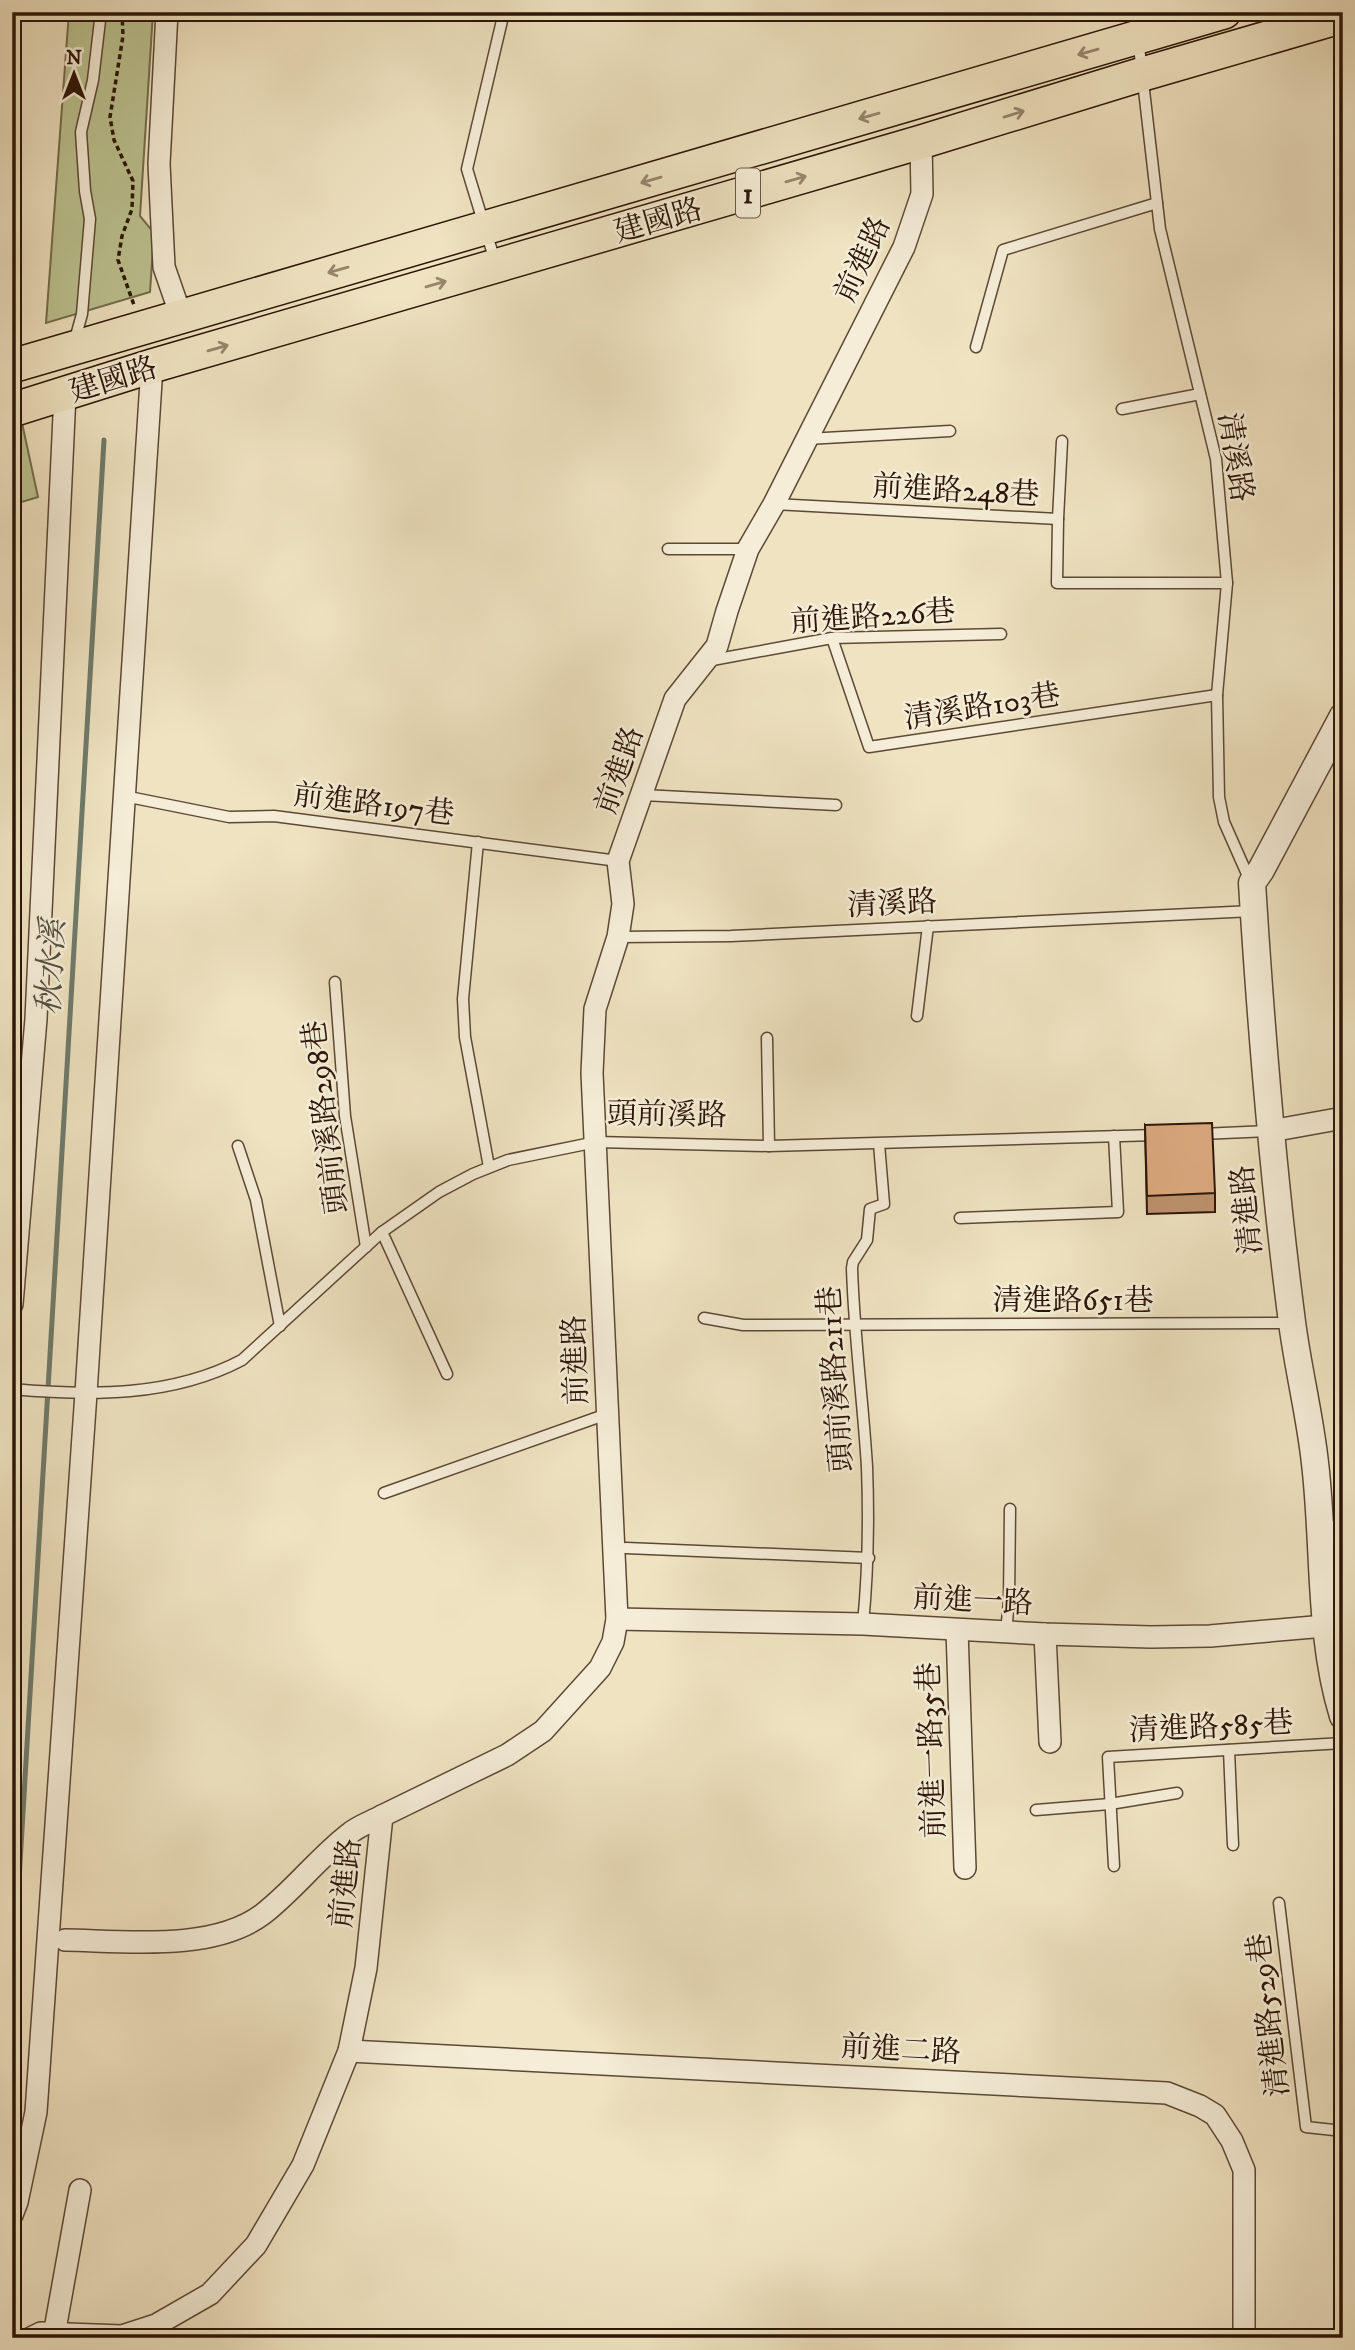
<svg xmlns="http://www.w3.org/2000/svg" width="1355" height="2350" font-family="'IM FELL DW Pica','Noto Serif TC',serif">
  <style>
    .green { fill: #bcc391; stroke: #746c4c; stroke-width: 2 }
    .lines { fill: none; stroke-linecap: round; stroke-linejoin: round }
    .stream { stroke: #6f7b6b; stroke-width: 5 }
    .service-casing { stroke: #5d4836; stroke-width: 13 }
    .minor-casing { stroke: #5d4836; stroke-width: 24 }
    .tertiary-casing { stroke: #5d4836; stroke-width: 29 }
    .primary-casing { stroke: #2c1507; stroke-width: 36 }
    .path { stroke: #2c1507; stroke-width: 3.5; stroke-dasharray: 5 3.5; stroke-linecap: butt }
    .service { stroke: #f5edd7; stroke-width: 10 }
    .minor { stroke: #f5edd7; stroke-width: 21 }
    .tertiary { stroke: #f5edd7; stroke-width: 26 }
    .primary { stroke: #efe3c1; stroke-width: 33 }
    .wall { fill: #bd926e; stroke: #2c1507; stroke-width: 2 }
    .building { fill: #dcaa80; stroke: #2c1507; stroke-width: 2 }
    .oneway { stroke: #97866d }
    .labels { text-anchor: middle; stroke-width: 5; stroke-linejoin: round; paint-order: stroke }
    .shield { fill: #f5edd7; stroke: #685645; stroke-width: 2 }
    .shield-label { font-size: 28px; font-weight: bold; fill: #2c1507 }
    .street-label { font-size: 30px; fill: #2c1507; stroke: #f5edd7 }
    .water-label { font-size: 32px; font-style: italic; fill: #535041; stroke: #f5edd7 }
  </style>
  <rect width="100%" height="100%" fill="#efe3c1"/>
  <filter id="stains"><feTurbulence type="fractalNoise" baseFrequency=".00286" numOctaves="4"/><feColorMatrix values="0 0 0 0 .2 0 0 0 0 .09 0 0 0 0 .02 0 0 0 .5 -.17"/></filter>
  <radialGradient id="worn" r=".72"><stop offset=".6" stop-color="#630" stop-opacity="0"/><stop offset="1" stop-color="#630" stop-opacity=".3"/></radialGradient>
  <g class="green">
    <path d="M69 12H153L140 216 154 233 150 292 46 323Z"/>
    <path d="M22 423 38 497 12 505V426Z"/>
  </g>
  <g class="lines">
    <path class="stream" d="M12 1999 104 440"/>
    <defs>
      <g id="service">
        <path d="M1135 12 1160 229 1216 459 1227 583 1217 695 1219 797 1224 822 1251 883"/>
        <path d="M495 261 467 169 504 12"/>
        <path d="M74 343 82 314 90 219 85 191 81 132 93 80 101 12"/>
        <path d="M976 347 1003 250 1157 203"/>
        <path d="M1122 409 1200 394"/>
        <path d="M807 439 950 431"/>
        <path d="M774 504 1058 519 1062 441"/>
        <path d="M1058 519 1057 583H1227"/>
        <path d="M668 549H748"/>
        <path d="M832 638 869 747 1217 695"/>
        <path d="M707 661 832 638 1001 634"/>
        <path d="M643 795 836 805"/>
        <path d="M124 796 229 817 274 816 618 861"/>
        <path d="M478 842 463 999 465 1037 489 1167"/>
        <path d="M618 937 731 936 1253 911"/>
        <path d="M335 982 345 1116 366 1247"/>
        <path d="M917 1016 928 926"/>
        <path d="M767 1038 769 1146"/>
        <path d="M1201 1134 1269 1131"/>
        <path d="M238 1146 256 1200 280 1326"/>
        <path d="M960 1218 1118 1212 1114 1136"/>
        <path d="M382 1232 447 1374"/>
        <path d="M704 1318 743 1325 1292 1323"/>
        <path d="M12 1389C90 1396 172 1397 242 1360L382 1232 439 1192 473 1174 508 1160 596 1142 769 1146 1157 1135"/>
        <path d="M384 1493 607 1414"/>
        <path d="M1322 1528 1343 1525"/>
        <path d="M626 1548 869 1558"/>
        <path d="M863 1624C868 1572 869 1520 867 1467 863 1401 854 1335 852 1268L853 1262 867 1240 870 1209 884 1204 879 1144"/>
        <path d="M1006 1632 1009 1601 1010 1509"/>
        <path d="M1229 1750 1233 1845"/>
        <path d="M1036 1810 1110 1804 1177 1793"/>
        <path d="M1114 1866 1108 1757 1343 1743"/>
        <path d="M1279 1903 1306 2127 1343 2131"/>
      </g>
      <g id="minor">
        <path d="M167 12 159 164 164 267 181 316"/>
        <path d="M1271 1131 1343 1118"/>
        <path d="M12 1304 36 1019 65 394"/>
        <path d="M617 1619 863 1624 1045 1634 1151 1637 1210 1636 1325 1626"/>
        <path d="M957 1630 965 1868"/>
        <path d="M1045 1634 1050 1742"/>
        <path d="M65 1940C124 1941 213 1952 263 1914 294 1890 318 1858 349 1834 358 1826 371 1822 382 1816"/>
        <path d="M349 2051 1167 2093 1200 2106 1215 2115 1232 2141 1244 2170V2338"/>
        <path d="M12 2215 17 2202 36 2112 86 1393 152 366"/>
        <path d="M54 2335 80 2190"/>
        <path d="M31 2338 41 2333 122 2336 156 2325 210 2294 256 2245 303 2165 349 2051 366 1968 382 1816 507 1755 543 1731 600 1668 613 1642 617 1619 592 1073 595 1009 618 937 623 904 618 861 675 699 717 646 727 611 748 549 774 504 904 247 922 194 921 142"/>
      </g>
      <path id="tertiary" d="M1343 716 1261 870 1252 883C1261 1029 1273 1176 1292 1322 1298 1369 1310 1416 1315 1463 1325 1548 1318 1635 1343 1716"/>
      <g id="primary">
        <path d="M12 366 1224 12"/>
        <path d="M12 410 152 366 921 142 1143 74 1343 16"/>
      </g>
    </defs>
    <use href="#service" class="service-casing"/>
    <use href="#minor" class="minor-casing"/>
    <use href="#tertiary" class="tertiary-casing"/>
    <use href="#primary" class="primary-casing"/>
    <path class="path" d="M122 12 123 36 110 117 114 140 133 181 132 209 122 236 118 260 134 305"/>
    <use href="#service" class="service"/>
    <use href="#minor" class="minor"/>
    <use href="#tertiary" class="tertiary"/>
    <use href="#primary" class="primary"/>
  </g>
  <path class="wall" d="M1145 1125 1215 1193V1212L1147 1214Z"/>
  <path class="building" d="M1212 1123 1215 1193 1147 1196 1145 1125Z"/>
  <defs><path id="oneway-shaft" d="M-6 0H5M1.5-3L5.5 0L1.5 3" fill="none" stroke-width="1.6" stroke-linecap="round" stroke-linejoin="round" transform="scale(1.75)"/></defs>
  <g class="oneway">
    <use href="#oneway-shaft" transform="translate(1088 52) rotate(164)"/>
    <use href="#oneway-shaft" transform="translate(1014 114) rotate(-17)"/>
    <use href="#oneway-shaft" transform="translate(869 116) rotate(164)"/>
    <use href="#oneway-shaft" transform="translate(796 179) rotate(-16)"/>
    <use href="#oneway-shaft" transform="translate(651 180) rotate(164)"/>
    <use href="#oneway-shaft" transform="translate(338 270) rotate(164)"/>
    <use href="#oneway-shaft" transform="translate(436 284) rotate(-16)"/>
    <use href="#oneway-shaft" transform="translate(218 348) rotate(-16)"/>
  </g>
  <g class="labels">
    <rect class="shield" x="736" y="168.5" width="24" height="49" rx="5"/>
    <g class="shield-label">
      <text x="748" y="203">1</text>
    </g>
    <g class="street-label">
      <text transform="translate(658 220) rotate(-16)" y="10">建國路</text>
      <text transform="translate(862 259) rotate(-65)" y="10">前進路</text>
      <text transform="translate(113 379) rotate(-17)" y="10">建國路</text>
      <text transform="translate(1236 457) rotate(81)" y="10">清溪路</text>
      <text transform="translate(956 490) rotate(3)" y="10">前進路248巷</text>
      <text transform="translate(873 616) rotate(-4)" y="10">前進路226巷</text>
      <text transform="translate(982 706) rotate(-9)" y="10">清溪路103巷</text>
      <text transform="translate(619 770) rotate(-71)" y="10">前進路</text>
      <text transform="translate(374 804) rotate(7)" y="10">前進路197巷</text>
      <text transform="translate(892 903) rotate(-3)" y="10">清溪路</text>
      <text transform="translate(667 1114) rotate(1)" y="10">頭前溪路</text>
      <text transform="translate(325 1117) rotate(-97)" y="10">頭前溪路298巷</text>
      <text transform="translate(1246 1210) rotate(-96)" y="10">清進路</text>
      <text x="1073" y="1310">清進路651巷</text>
      <text transform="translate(575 1360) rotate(-92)" y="10">前進路</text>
      <text transform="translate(835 1379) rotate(-94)" y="10">頭前溪路211巷</text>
      <text transform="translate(973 1600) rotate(3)" y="10">前進一路</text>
      <text transform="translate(1211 1726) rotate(-3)" y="10">清進路585巷</text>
      <text transform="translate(931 1750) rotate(-92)" y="10">前進一路35巷</text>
      <text transform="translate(345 1883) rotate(-84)" y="10">前進路</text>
      <text transform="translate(1268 2015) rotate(-97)" y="10">清進路529巷</text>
      <text transform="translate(901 2049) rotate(3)" y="10">前進二路</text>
    </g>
    <g class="water-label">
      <text transform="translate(50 967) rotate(-87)" y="11">秋水溪</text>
    </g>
  </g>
  <rect width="1355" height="2350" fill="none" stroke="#efe3c1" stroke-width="42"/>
  <rect x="14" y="14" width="1327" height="2322" fill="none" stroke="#2c1507" stroke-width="3.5"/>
  <rect x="21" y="21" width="1313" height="2308" fill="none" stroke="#2c1507" stroke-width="2"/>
  <g transform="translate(74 74)" stroke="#f5edd7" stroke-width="5" paint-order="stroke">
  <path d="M0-5L12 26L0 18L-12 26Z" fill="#2c1507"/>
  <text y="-10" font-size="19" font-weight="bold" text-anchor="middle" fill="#2c1507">N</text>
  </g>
  <rect width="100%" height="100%" filter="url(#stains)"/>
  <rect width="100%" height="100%" fill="url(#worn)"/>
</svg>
